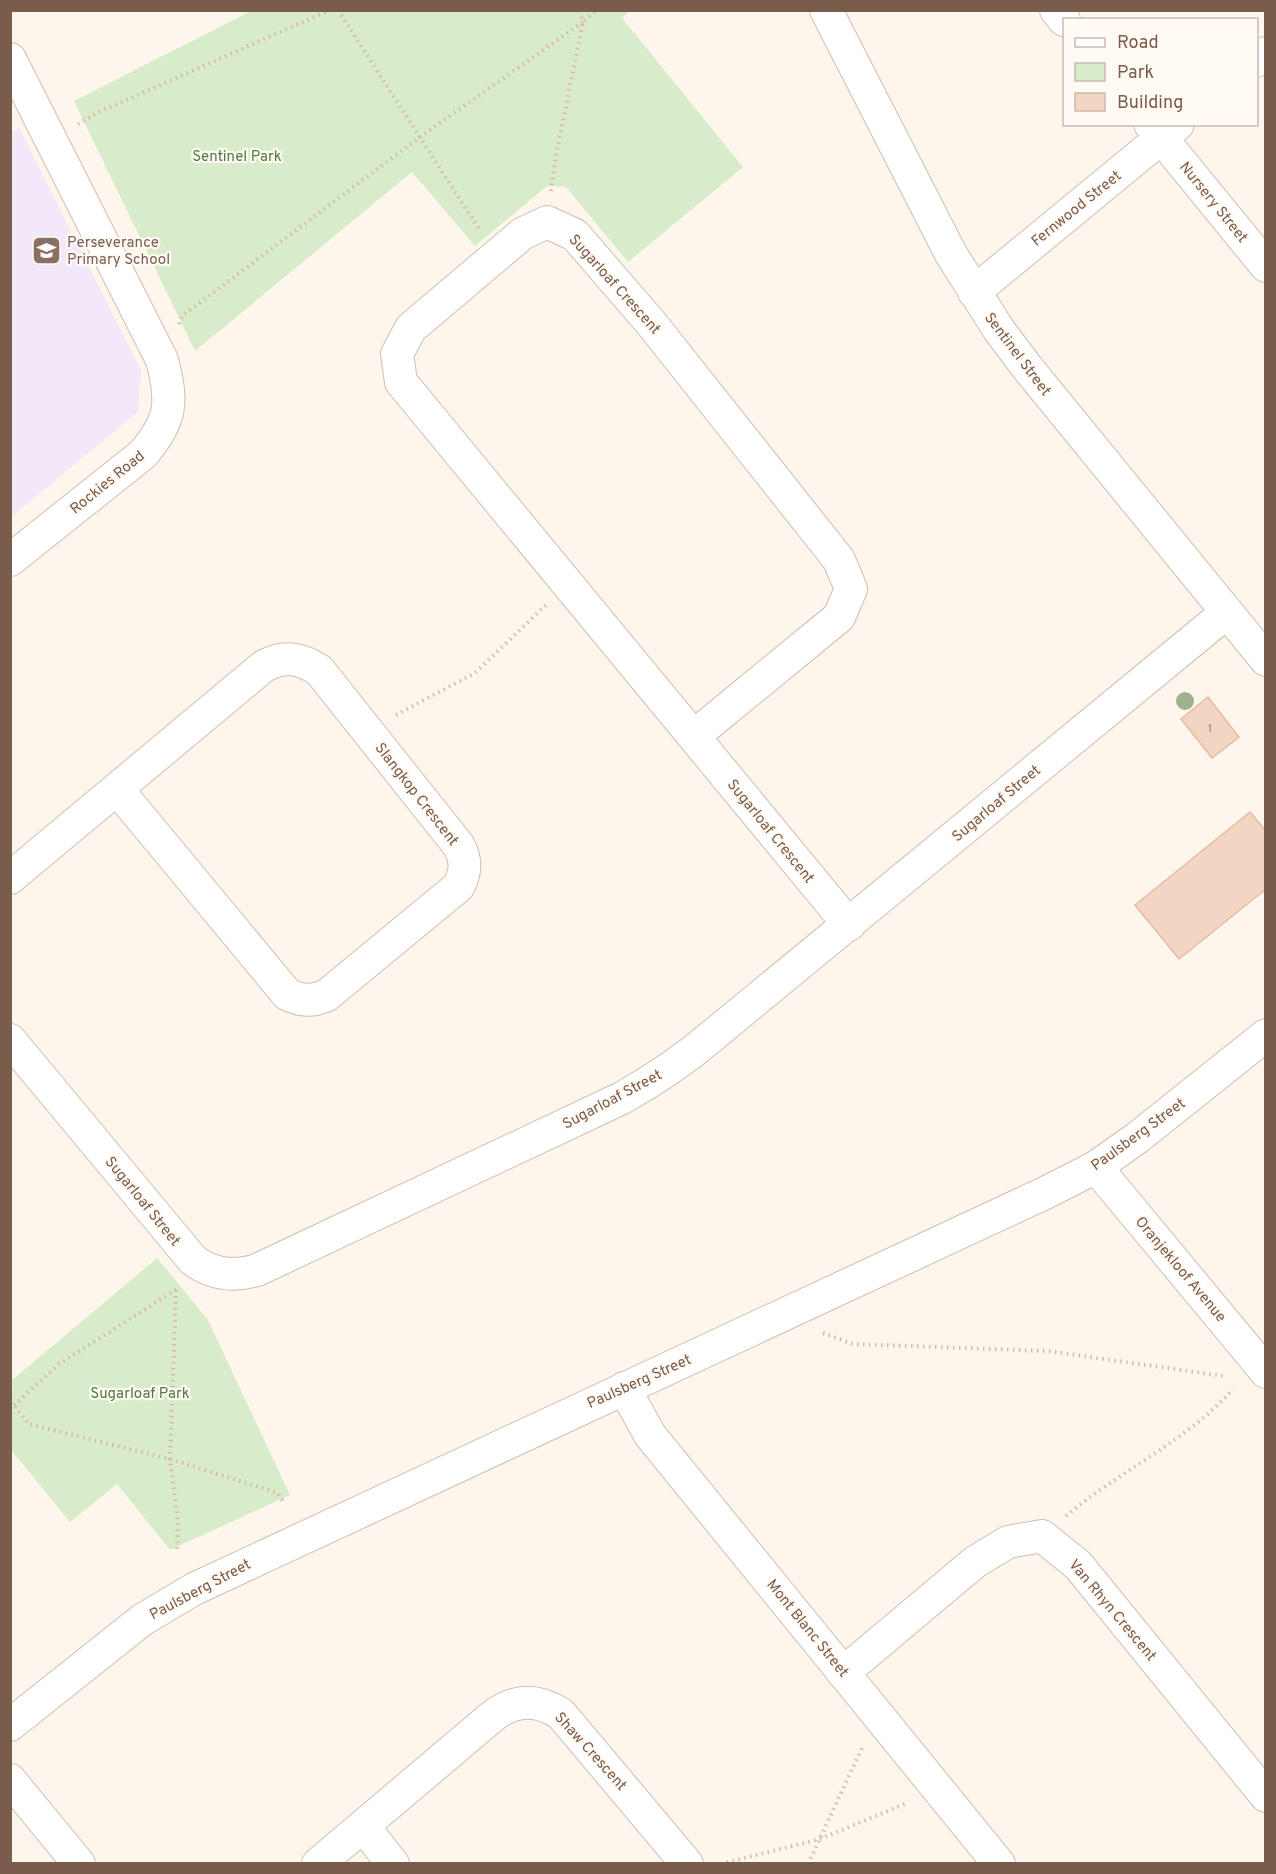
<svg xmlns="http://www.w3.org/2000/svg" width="1276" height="1874" font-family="Overpass,sans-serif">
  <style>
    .education { fill: #f3e8fa }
    .green { fill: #d8ecc9 }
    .building { fill: #f3d5c3; stroke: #e6bba3; stroke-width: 1.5 }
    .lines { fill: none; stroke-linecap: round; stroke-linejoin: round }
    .minor-casing { stroke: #d1beb0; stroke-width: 34 }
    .path { stroke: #d9b8a5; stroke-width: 4; stroke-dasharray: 1.5 4.5; stroke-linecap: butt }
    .minor { stroke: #fff; stroke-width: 32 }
    .tree { fill: #a0b28e }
    .labels { text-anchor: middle; stroke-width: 4.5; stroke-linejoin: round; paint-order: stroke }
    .number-label { font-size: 12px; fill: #987a6a }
    .park-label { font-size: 15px; fill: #537a41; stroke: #fffaf3 }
    .street-label { font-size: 15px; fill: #7a5c4d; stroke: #fffaf3 }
    .education-label { font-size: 15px; fill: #785e54; stroke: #fffaf3; text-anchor: start }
  </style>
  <rect width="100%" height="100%" fill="#fdf6ec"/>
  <path class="education" d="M19 128 141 370 138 412 11 517 10 133Z"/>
  <g class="green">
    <path d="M251 11H630L622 18 743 167 628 262 566 187 547 186 475 246 412 172 195 351 74 101Z"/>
    <path d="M157 1258 208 1320 290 1495 170 1550 117 1484 70 1522 11 1450 10 1409 13 1390 11 1386V1381Z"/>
  </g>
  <g class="building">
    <path d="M1208 697 1239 737 1212 758 1181 719Z"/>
    <path d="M1250 812 1266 831V889L1179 959 1135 905Z"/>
  </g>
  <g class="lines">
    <defs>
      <g id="minor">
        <path d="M826 10 951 254 999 330 1026 366 1266 660"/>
        <path d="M1056 10 1064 20"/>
        <path d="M10 59 162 360C173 402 172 420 143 454L10 560"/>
        <path d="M1256 61 1266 53"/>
        <path d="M1150 124 1266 266"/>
        <path d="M974 292 1178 124"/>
        <path d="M694 736 839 617 851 589 839 560 651 323 575 235 547 222 522 234 411 328 397 354 401 382 849 925"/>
        <path d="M10 878 264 666C284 655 300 658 319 670L459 846C467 861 466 873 458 887L327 995C312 1002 301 1001 287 994L117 789"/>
        <path d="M10 1040 193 1260C213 1275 233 1277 257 1270L622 1098C654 1080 684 1060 712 1036L1226 613"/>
        <path d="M1096 1167 1266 1372"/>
        <path d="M624 1388 650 1435 999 1864"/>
        <path d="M843 1673 975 1562 1008 1542 1042 1536 1078 1565 1266 1796"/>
        <path d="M10 1725 142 1620 194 1589 1045 1193 1096 1167 1137 1138 1266 1035"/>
        <path d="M10 1780 79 1864"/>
        <path d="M363 1826 393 1864"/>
        <path d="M318 1864 494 1715C516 1699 538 1699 561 1714L687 1864"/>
      </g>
    </defs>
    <use href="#minor" class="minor-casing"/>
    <g class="path">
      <path d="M338 10 479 229"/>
      <path d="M78 124 97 113 330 10"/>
      <path d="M551 191 556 155 583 22 597 10"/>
      <path d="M179 324 182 316 420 137 583 22 579 10"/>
      <path d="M396 715 475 673 546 605"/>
      <path d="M176 1290 170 1459 178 1521 177 1553"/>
      <path d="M823 1333 853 1344 1048 1351 1223 1376"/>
      <path d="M10 1404 14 1405 29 1424 170 1459 278 1493 284 1503"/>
      <path d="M14 1405 59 1364 177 1289"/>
      <path d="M1066 1516C1119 1471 1186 1442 1233 1389"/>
      <path d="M721 1864 820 1839 907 1803"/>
      <path d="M808 1864 862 1748"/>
    </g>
    <use href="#minor" class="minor"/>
  </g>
  <circle class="tree" cx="1185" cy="701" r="9"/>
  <defs>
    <symbol id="school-square" viewBox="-11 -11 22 22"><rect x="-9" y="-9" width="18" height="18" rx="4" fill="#8d6e63" stroke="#fffaf3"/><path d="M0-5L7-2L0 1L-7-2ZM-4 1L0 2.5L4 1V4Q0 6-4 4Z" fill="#fff"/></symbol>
  </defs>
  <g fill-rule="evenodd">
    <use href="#school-square" x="30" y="234" width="33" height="33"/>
  </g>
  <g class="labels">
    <g class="number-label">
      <text x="1210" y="732">1</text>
    </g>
    <g class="park-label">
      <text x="237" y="161">Sentinel Park</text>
      <text x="140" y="1398">Sugarloaf Park</text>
    </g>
    <g class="street-label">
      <text transform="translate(1214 202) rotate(51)" y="5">Nursery Street</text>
      <text transform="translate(1076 208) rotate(-39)" y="5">Fernwood Street</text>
      <text transform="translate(615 284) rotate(48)" y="5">Sugarloaf Crescent</text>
      <text transform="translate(1018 354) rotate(53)" y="5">Sentinel Street</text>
      <text transform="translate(107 482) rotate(-39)" y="5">Rockies Road</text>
      <text transform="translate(417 794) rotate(52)" y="5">Slangkop Crescent</text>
      <text transform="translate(996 803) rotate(-40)" y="5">Sugarloaf Street</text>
      <text transform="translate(771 831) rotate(51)" y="5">Sugarloaf Crescent</text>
      <text transform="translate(612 1099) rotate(-28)" y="5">Sugarloaf Street</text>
      <text transform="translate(1138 1134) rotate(-36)" y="5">Paulsberg Street</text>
      <text transform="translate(143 1201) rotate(51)" y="5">Sugarloaf Street</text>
      <text transform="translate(1181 1269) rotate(50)" y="5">Oranjekloof Avenue</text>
      <text transform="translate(639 1381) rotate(-24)" y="5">Paulsberg Street</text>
      <text transform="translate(200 1589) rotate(-28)" y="5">Paulsberg Street</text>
      <text transform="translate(1113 1610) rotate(50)" y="5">Van Rhyn Crescent</text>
      <text transform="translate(808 1628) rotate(51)" y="5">Mont Blanc Street</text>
      <text transform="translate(591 1751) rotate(48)" y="5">Shaw Crescent</text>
    </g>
    <g class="education-label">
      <text x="67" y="247">Perseverance<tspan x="67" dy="17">Primary School</tspan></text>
    </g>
  </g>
  <rect width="1276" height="1874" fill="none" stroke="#7a5c4d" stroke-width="24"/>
  <rect x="1063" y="18" width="195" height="108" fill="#fffaf3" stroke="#cabbb1" stroke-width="1.5"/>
  <rect x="1075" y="38" width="30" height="9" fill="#ffffff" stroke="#cabbb1" stroke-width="1.5"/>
  <text x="1117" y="48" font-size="18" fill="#7a5c4d">Road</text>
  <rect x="1075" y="63" width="30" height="18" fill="#d8ecc9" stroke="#cabbb1" stroke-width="1.5"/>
  <text x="1117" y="78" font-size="18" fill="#7a5c4d">Park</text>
  <rect x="1075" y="93" width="30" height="18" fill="#f3d5c3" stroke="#cabbb1" stroke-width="1.5"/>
  <text x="1117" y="108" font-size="18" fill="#7a5c4d">Building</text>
</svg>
